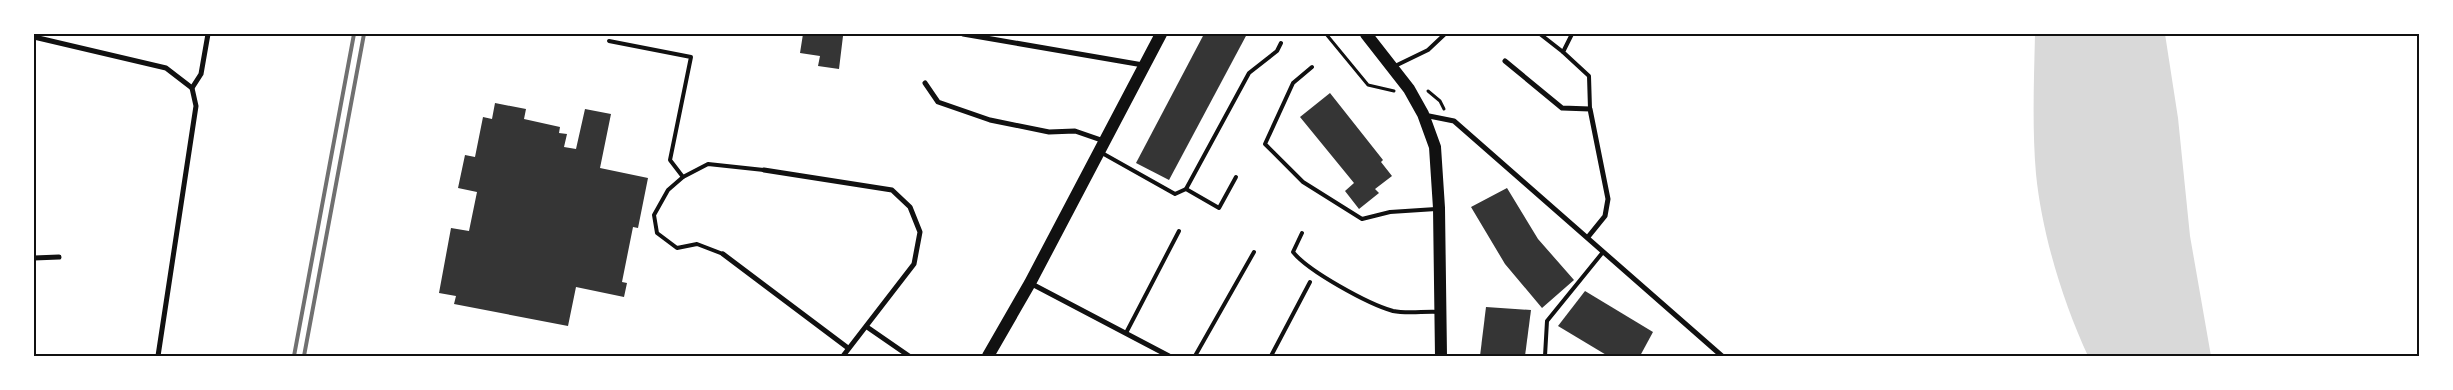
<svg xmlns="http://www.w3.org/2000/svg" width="2453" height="390" font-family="Signika,sans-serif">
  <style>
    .water { fill: #d9d9d9 }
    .building { fill: #353535 }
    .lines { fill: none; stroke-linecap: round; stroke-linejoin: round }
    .path { stroke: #111; stroke-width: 3 }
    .service { stroke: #111; stroke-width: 4 }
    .minor { stroke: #111; stroke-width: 5 }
    .primary { stroke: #111; stroke-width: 12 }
    .rail { stroke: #707070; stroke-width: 4 }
    .neatline { fill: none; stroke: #111; stroke-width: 2 }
  </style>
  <rect width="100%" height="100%" fill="#fff"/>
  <path class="water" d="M2035 34H2165L2178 118 2190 236 2211 356H2088C2063 302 2042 234 2036 174 2032 128 2034 80 2035 34Z"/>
  <g class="building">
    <path d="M803 34 843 36 839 69 818 66 820 56 800 53Z"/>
    <path d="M1204 34H1247L1169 180 1136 163Z"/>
    <path d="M1330 93 1383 160 1381 162 1392 176 1375 189 1379 193 1359 209 1345 191 1354 183 1300 117Z"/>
    <path d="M495 103 526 109 524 119 560 127 559 133 567 134 564 147 576 149 585 109 611 114 600 168 648 178 638 228 633 227 622 282 627 283 624 297 576 287 568 326 454 304 456 296 439 293 451 228 469 231 477 192 458 188 465 155 475 157 483 117 492 119Z"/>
    <path d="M1507 188 1538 239 1574 280 1542 308 1505 264 1471 207Z"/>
    <path d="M1585 291 1653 332 1640 356H1608L1558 326Z"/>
    <path d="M1486 307 1531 310 1525 356H1480Z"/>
  </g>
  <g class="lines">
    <g class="path">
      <path d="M1326 34 1368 85 1394 91"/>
      <path d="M1428 91 1440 101 1444 109"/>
    </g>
    <g class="service">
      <path d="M1540 34 1563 52"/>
      <path d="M1572 34 1563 52 1589 76 1590 109"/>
      <path d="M609 41 691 57 670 160 683 177"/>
      <path d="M1395 66 1428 50 1445 34"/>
      <path d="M1312 67 1293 83 1265 144 1303 182 1362 219 1390 212 1436 209"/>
      <path d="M1102 153 1175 194 1186 189 1249 73 1277 51 1281 43"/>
      <path d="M1186 189 1219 208 1236 177"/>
      <path d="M1302 233 1293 252C1308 271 1368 304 1393 311 1407 314 1425 311 1439 312"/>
      <path d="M723 254 697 244 677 248 657 233 654 215 668 190 683 177 708 164 764 170"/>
      <path d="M1126 333 1179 231"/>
      <path d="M1195 356 1254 252"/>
      <path d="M1271 356 1310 282"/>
      <path d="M1545 356 1547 321 1603 252"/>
    </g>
    <g class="minor">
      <path d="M963 34 1143 65"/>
      <path d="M34 37 166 68 192 88"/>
      <path d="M1505 61 1562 108 1590 109 1608 199 1605 216 1588 237"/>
      <path d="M925 83 938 102 990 120 1049 132 1075 131 1104 141"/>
      <path d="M1424 115 1454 121 1722 356"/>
      <path d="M764 170 892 190 910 207 920 232 914 264 843 356"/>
      <path d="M723 254 848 348"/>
      <path d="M34 258 59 257"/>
      <path d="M1030 283 1169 356"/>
      <path d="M867 327 909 356"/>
      <path d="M158 356 196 106 192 88 201 74 208 34"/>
    </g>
    <g class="primary">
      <path d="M1366 34 1409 89 1423 114 1435 147 1439 208 1441 356"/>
      <path d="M988 356 1030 283 1161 34"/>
    </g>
    <g class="rail">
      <path d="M294 356 354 34"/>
      <path d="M304 356 364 34"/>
    </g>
  </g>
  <rect width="2453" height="390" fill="none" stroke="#ffffff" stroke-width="70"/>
  <rect x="35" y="35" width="2383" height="320" class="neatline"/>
</svg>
